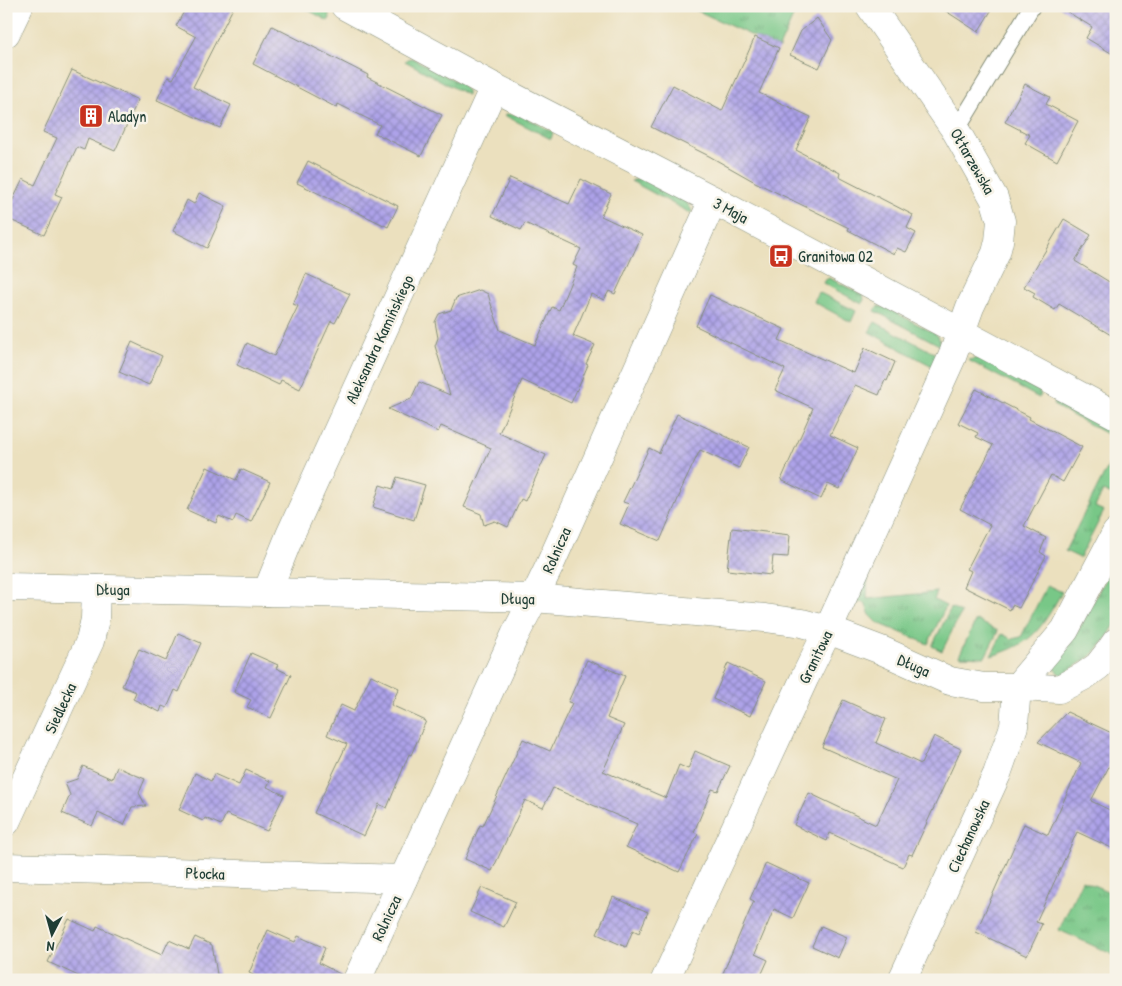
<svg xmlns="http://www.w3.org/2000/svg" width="1122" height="986" font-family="'Patrick Hand',sans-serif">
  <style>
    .grass { fill: url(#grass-tufts); stroke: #4c825e }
    .building { fill: url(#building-cross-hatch) }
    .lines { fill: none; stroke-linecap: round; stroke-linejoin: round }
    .service-casing { stroke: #858e79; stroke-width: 18 }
    .minor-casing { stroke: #858e79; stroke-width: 29 }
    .tertiary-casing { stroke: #858e79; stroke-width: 29 }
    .service { stroke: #fff; stroke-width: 16 }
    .minor { stroke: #fff; stroke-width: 28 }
    .tertiary { stroke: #fff; stroke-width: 28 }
    .labels { text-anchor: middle; stroke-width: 5; stroke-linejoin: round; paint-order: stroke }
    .poi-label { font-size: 16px; fill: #1f3d34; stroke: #f7f3e8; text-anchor: start }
    .street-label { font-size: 16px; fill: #1f3d34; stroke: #f7f3e8 }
  </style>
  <defs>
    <pattern id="grass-tufts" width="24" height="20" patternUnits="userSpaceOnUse" patternTransform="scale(1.25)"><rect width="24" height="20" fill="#78c787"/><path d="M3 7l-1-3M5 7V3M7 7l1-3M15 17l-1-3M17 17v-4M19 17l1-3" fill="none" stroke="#62a36f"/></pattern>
    <pattern id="building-cross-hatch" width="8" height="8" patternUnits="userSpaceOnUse" patternTransform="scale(1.25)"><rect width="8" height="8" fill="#ada2e9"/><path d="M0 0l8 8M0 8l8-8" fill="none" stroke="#8c85be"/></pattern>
  </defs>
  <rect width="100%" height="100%" fill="#f7f3e8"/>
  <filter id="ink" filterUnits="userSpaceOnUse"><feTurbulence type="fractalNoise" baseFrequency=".02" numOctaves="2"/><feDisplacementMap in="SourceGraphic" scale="10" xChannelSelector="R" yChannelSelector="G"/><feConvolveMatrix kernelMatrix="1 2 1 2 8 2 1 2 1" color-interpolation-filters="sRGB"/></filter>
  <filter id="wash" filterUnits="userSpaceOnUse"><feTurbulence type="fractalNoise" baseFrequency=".0096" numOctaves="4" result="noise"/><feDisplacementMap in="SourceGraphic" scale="20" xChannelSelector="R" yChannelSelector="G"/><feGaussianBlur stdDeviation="1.12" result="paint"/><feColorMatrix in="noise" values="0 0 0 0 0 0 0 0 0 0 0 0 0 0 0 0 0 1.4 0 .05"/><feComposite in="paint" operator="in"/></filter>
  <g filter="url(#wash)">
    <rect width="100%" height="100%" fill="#ebe0be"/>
    <g class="grass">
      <path d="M301 6H316L329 13 330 18 328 21Z"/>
      <path d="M687 6H798L779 48Z"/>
      <path d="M412 58 460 83 467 91V95L405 61 407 59Z"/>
      <path d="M506 114 521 115 553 132 551 139 504 115Z"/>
      <path d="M640 178 685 200 691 209 692 214 631 181Z"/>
      <path d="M829 278 863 295 864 299 862 304 823 283 824 281Z"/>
      <path d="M818 292 856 311 851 322 814 302Z"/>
      <path d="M878 306 887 308 934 333 938 336 941 346 875 311Z"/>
      <path d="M875 322 938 355 932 366 869 332Z"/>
      <path d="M980 358 1039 389 1041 395 1039 398 968 360Z"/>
      <path d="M1059 400 1116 430V439L1053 405 1055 402Z"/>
      <path d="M1116 451V489L1112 495 1103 491 1095 507 1104 511 1080 558 1065 551Z"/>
      <path d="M1116 558V623L1105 641 1092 655 1062 675C1057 673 1054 670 1055 663L1075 637Z"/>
      <path d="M865 573 868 575 867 599 937 592 934 600 946 606 928 644 878 623 870 615 865 603 856 602 857 594Z"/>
      <path d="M1047 585 1062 592C1041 629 1033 644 991 656L1002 634 1012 639 1021 637Z"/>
      <path d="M951 608 961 613 942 651 932 646Z"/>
      <path d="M976 620 998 631 985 657 959 656Z"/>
      <path d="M1082 880 1116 895V956L1059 930Z"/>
    </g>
    <g id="blocks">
      <g class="building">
        <path d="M187 6H234L193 87 231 105 220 128 157 100 168 77 173 79 196 37 176 26Z"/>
        <path d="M938 6H994L978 32Z"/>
        <path d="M1058 6H1116V56L1086 38 1092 27Z"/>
        <path d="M817 18 832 40 819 68 790 55 801 31Z"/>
        <path d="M272 26 368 75 367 77 442 115 421 156 375 133 380 125 338 104 337 108 253 64Z"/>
        <path d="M755 37 779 48 759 93 811 117 796 150 840 173 839 177 913 215 907 228 916 233 906 252 897 248 894 254 848 230 849 228 755 182 709 156 651 127 673 85 722 111Z"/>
        <path d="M72 70 138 100 115 151 88 139 84 150 77 147 55 194 62 197 44 235 6 218V214L23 179 35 185 57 138 43 132Z"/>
        <path d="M1025 84 1050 97 1046 104 1078 121 1057 161 1025 143 1030 135 1005 122Z"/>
        <path d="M308 161 398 206 388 227 297 183Z"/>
        <path d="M510 178 569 204 581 179 611 194 601 216 642 235 615 294 609 291 604 300 591 294 573 336 595 345 586 364 588 365 571 403 522 380 499 433 546 455 525 501 521 499 508 527 495 521 484 525 481 514 464 507 491 448 441 426 438 432 388 409 411 399 419 382 450 395 435 346 438 338 435 322 439 314 451 310 456 298 480 290 488 294 491 304 500 330 535 345 552 307 559 310 577 267 573 265 581 249 525 223 521 230 492 216Z"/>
        <path d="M199 193 226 206 207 248 173 231 187 200 194 204Z"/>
        <path d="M1064 219 1091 235 1075 261 1116 286V338L1059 304 1055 310 1033 297 1035 293 1024 287Z"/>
        <path d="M306 274 350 294 335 323 331 321 300 389 281 380 279 385 237 365 247 343 274 356 298 306 293 304Z"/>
        <path d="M710 295 784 329 779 340 854 373 865 348 895 362 887 381 885 380 879 395 855 385 830 435 858 448 839 489 828 484 821 499 781 480 813 408 775 390 785 369 696 326Z"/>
        <path d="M132 342 162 356 149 385 119 372Z"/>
        <path d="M976 389 1030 417 1029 419 1082 447 1063 482 1051 475 1024 526 1046 538 1040 552 1046 556 1019 608 1012 605 1010 610 964 587 971 571 967 569 990 525 960 509 993 445 976 437 978 433 958 423Z"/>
        <path d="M677 414 749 447 739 468 700 450 680 492H681L660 541 620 524 629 504 623 502 649 448 659 453Z"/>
        <path d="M207 467 236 480 241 469 270 482 251 522 236 515 233 522 219 516 216 523 187 510Z"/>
        <path d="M397 477 425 485 414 520 373 507 380 485 393 489Z"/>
        <path d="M732 528 790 535 788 557 773 556 771 575 727 570Z"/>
        <path d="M178 633 201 643 179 692 175 690 167 708 162 706 160 712 133 699 136 692 122 686 139 649 166 661Z"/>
        <path d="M251 653 278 665 276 668 291 675 271 718 247 707 251 700 234 692Z"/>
        <path d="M587 660 625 676 607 718 624 725 603 771 666 798 679 765 688 769 695 751 730 766 718 791 712 789 694 832 698 834 679 872 626 847 637 824 553 788 543 808 525 800 492 871 465 859 480 825 483 826 523 739 550 751 572 703 568 702Z"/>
        <path d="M728 663 766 681 750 716 713 699Z"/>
        <path d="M371 675 399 688 391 705 426 721 411 755 409 754 387 808 379 804 364 836 314 813 347 744 327 735 341 705 354 711Z"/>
        <path d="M843 700 886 719 876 743 921 764 934 736 961 749 912 855 909 854 903 867 830 833 827 841 794 825 809 793 876 825 897 780 822 747Z"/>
        <path d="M1067 712 1116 735V753L1091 801 1116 813V850L1077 832 1036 922 1042 924 1027 956 976 932 1024 824 1048 835 1081 763 1038 742Z"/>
        <path d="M83 766 112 779 117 767 145 779 139 793 146 806 132 807 124 825 98 813 92 826 62 813 70 795 65 783 77 779Z"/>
        <path d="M246 770 270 781 267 787 284 795 267 831 226 814 221 825 205 818 203 821 179 810 195 773 211 781 214 774 239 785Z"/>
        <path d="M766 863 809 883 793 918 774 909 755 954 768 960 759 980H720L754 901 750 899Z"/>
        <path d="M482 887 516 902 504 927 470 912Z"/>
        <path d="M613 897 648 912 639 933 633 930 626 947 597 934Z"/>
        <path d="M69 919 95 931 97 926 162 955 169 940 189 949 195 937 212 945 218 980H87L48 962Z"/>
        <path d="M821 926 847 937 838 958 812 946Z"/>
        <path d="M268 930 295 942 298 936 325 948 319 963 342 975V980H264L249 973Z"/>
      </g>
    </g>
  </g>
  <g filter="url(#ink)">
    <use href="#blocks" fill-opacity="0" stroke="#858e79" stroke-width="1"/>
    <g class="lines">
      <defs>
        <path id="service" d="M956 131 1032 6"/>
        <g id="minor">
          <path d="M6 33 19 6"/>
          <path d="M267 592 290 535 494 87"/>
          <path d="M6 822 90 641 95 619 96 589"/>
          <path d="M6 867 403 879"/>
          <path d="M357 980 515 635 534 598 549 567 713 200"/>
          <path d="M665 980 805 677 828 630 952 357 970 307 996 253 999 241 1001 221 994 198 956 131 870 6"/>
          <path d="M902 980 997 774 1014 726 1017 687"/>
        </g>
        <g id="tertiary">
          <path d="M345 6 494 87 713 200 1116 415"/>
          <path d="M6 587 267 592 534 598 765 618 802 623 828 630 881 650 950 681 984 687H1017L1059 689 1084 676 1098 666 1109 652 1116 642"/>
          <path d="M1017 687 1065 630 1116 533"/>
        </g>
      </defs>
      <use href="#service" class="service-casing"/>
      <use href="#minor" class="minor-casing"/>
      <use href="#tertiary" class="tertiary-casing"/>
      <use href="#service" class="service"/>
      <use href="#minor" class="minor"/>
      <use href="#tertiary" class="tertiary"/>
    </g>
  </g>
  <defs>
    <symbol id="building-square" viewBox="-11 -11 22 22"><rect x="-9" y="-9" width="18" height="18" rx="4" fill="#c8321e" stroke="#f7f3e8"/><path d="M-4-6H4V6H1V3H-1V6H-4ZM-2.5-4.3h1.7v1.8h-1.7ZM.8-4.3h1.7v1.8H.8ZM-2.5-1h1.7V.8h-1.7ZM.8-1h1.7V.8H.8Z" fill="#fff"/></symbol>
    <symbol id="bus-square" viewBox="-11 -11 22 22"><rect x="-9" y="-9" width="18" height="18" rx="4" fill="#c8321e" stroke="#f7f3e8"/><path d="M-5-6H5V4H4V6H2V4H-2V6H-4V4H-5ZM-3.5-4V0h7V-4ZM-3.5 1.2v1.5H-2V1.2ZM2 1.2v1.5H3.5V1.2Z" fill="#fff"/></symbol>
  </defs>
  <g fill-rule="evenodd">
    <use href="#building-square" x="77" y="102" width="28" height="28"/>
    <use href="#bus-square" x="767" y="242" width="28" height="28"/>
  </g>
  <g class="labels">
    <g class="poi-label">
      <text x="108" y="122">Aladyn</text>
      <text x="798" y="262">Granitowa 02</text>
    </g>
    <g class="street-label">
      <text transform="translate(973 161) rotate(60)" y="6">Ołtarzewska</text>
      <text transform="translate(731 210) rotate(28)" y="6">3 Maja</text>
      <text transform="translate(379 339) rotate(-65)" y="6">Aleksandra Kamińskiego</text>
      <text transform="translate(556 550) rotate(-66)" y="6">Rolnicza</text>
      <text transform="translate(113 589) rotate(1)" y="6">Długa</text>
      <text transform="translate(518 598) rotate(2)" y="6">Długa</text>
      <text transform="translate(815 657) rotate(-64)" y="6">Granitowa</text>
      <text transform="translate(914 665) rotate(24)" y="6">Długa</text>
      <text transform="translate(60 708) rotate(-65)" y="6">Siedlecka</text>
      <text transform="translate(968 836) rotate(-65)" y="6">Ciechanowska</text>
      <text transform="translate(205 873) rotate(2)" y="6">Płocka</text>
      <text transform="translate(386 918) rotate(-65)" y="6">Rolnicza</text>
    </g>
  </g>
  <rect width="1122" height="986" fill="none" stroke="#f7f3e8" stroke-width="25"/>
  <g transform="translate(52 934) rotate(186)" stroke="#f7f3e8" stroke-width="4" paint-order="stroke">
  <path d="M0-4L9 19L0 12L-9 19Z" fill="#1f3d34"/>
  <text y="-8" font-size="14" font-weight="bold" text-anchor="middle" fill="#1f3d34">N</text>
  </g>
</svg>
